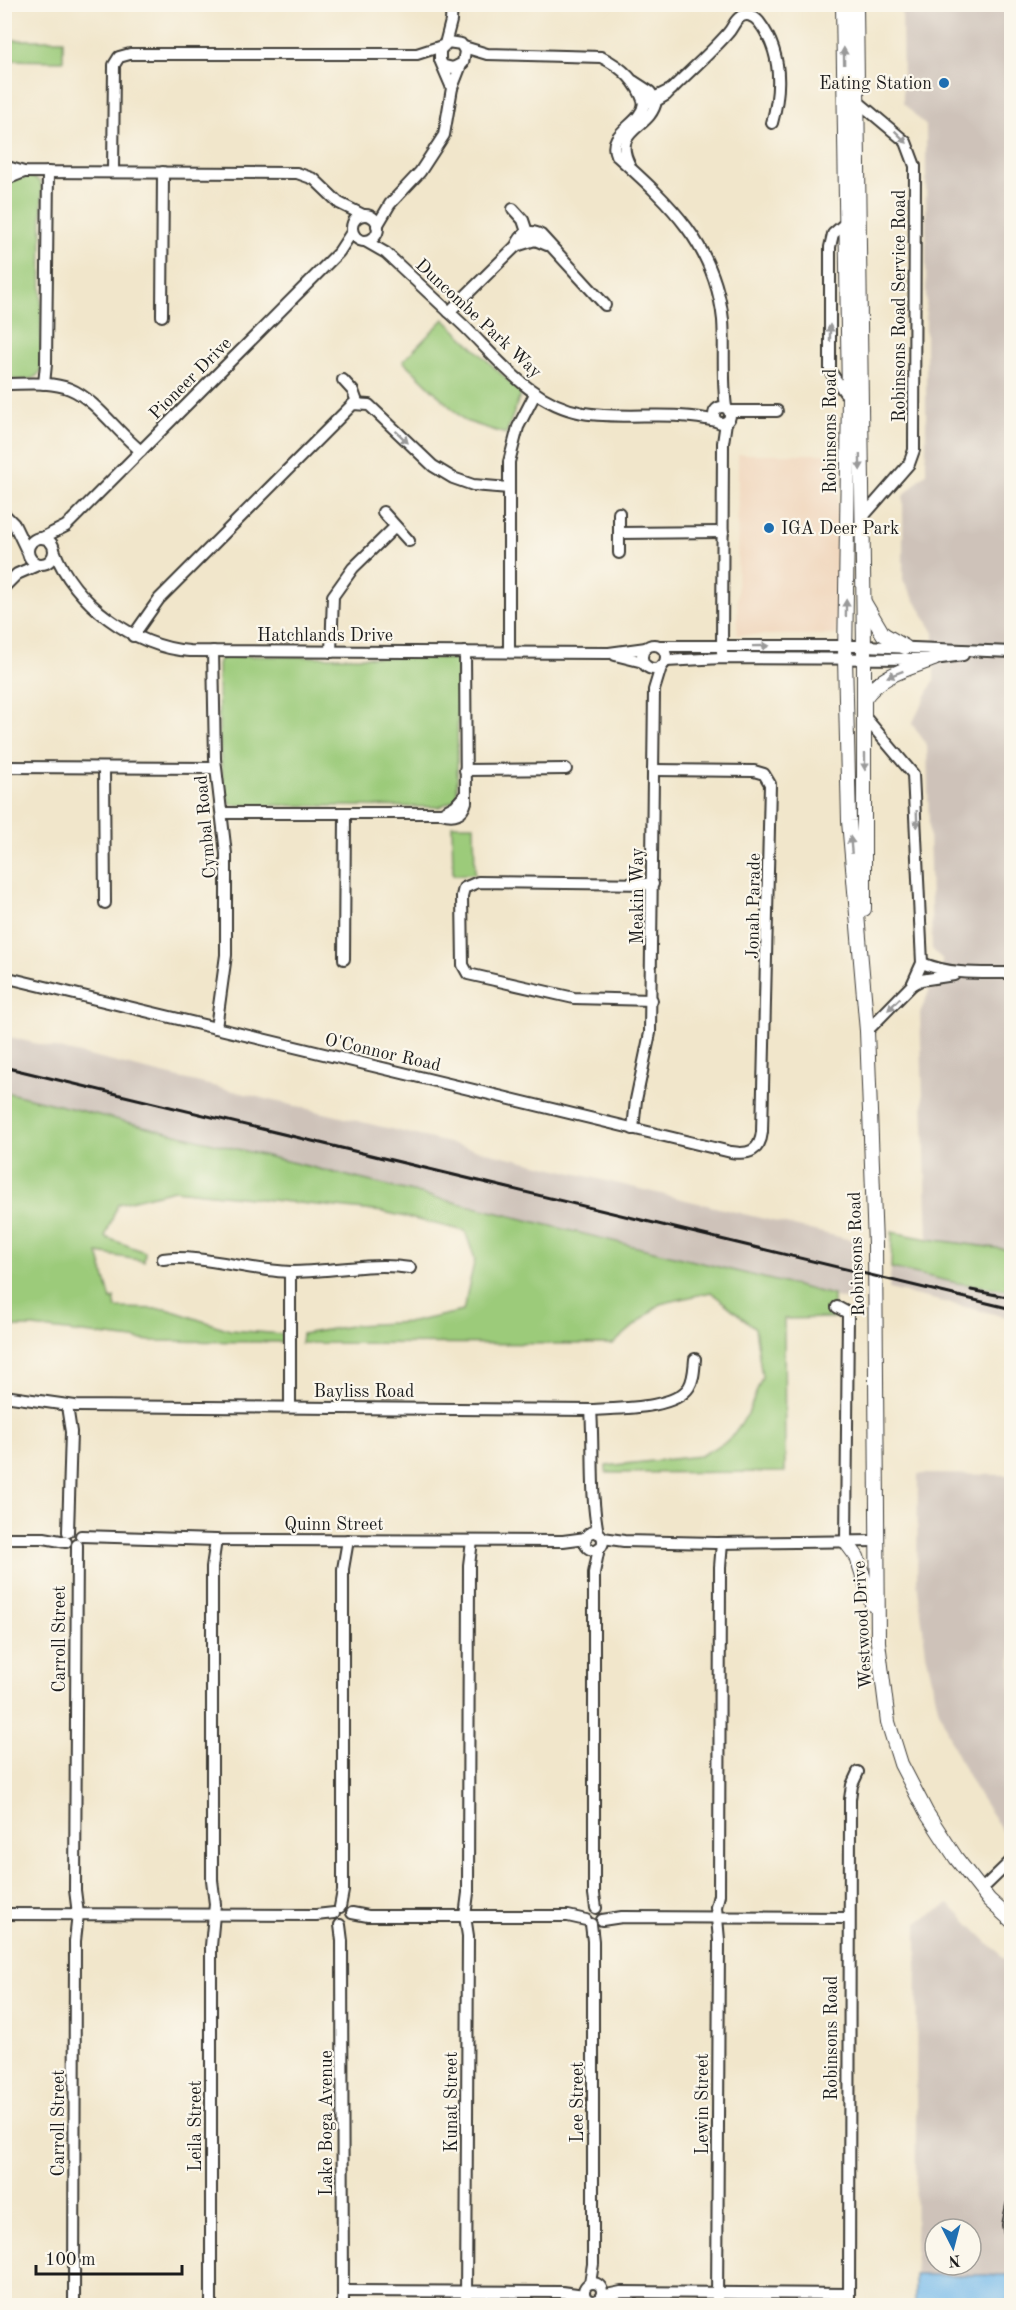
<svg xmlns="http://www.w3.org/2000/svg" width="1016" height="2310" font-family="'Old Standard TT',serif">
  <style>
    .built { fill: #f0d6bc }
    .industrial { fill: #cec2b9; fill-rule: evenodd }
    .green { fill: #9ccb7a; stroke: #5c744b; stroke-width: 1.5 }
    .water { fill: #74baeb; stroke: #486b84; stroke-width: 1.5 }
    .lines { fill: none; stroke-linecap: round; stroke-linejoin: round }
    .street-casing { stroke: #3c3a36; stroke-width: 14 }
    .secondary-casing { stroke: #3c3a36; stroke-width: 16 }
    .street { stroke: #fff; stroke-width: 10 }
    .secondary { stroke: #fff; stroke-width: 14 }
    .rail { stroke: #1c1c1c; stroke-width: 3 }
    .oneway { fill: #999 }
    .poi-dot { fill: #1f6fb2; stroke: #fbf7ec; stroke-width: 2 }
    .labels { text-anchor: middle; stroke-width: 4.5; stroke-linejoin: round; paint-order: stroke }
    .poi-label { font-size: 18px; fill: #1c1c1c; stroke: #fbf7ec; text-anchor: end }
    .street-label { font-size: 18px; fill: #1c1c1c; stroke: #fbf7ec }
  </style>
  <rect width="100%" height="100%" fill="#fbf7ec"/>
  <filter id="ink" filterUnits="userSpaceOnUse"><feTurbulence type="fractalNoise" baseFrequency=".0167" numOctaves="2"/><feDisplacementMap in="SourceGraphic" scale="12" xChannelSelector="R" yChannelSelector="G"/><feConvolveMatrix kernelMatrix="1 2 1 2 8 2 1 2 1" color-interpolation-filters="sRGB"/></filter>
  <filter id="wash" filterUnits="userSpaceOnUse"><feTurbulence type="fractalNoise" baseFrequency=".008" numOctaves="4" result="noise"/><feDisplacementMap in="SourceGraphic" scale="24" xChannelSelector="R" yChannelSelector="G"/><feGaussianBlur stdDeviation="1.35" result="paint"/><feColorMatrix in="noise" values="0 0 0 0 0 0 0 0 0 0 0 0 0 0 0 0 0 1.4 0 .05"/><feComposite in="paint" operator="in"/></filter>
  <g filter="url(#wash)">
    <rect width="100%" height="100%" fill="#f1e6cb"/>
    <path class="built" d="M738 454H838L837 635H737Z"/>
    <g class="industrial">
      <path d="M902 5H1011V1250L928 1239 920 1013 930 989 942 988V959L932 949 927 745 912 724 934 680V633L903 580V496L926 473V126L903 103Z"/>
      <path d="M5 1036 860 1242V1303L5 1092Z"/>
      <path d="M891 1268 957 1283 1011 1290V1318L889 1289Z"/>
      <path d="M918 1474 1011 1475V1844L977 1792 954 1749 938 1707 926 1653 917 1581Z"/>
      <path d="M949 1904 1011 1965V2305L915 2306 917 1922ZM935 2229H971V2265H935Z"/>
    </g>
    <g class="green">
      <path d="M5 40H63V61L5 60Z"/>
      <path d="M32 177 40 182 42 188 41 370C35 384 17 379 5 379L4 183 17 178Z"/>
      <path d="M444 319 521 393 506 434 465 421 403 361Z"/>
      <path d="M225 656 455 658 458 665 457 799 439 807 232 805C216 788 219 691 218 664L220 659Z"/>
      <path d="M452 825H474L475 874 453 875Z"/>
      <path d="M5 1092 833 1295V1318L784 1319 785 1472 606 1473V1466L700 1456 729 1440 748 1414 762 1377 755 1328 711 1292 660 1304 613 1344 301 1343 302 1334 356 1325 412 1322 463 1311 475 1259 465 1231 384 1212 174 1190 118 1204 105 1237 145 1252 144 1261 98 1253 111 1300 114 1298 116 1308 167 1309 230 1330 282 1334V1342L150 1341 33 1327H5Z"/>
      <path d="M892 1232 928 1239 1011 1250V1290L957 1283 891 1268Z"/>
    </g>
    <path class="water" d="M915 2275H1008L1011 2282V2305H915Z"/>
  </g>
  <g filter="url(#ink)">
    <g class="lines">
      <defs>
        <g id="street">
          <path d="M445 44 451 21 452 4"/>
          <path d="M464 47 487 54 601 57C620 66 637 81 644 103L656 101 650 92 633 81"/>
          <path d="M445 66 453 68 463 63 465 51 461 44 448 42 440 50V60L452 88"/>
          <path d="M672 89 644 103C642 125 606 132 616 155 669 203 715 244 723 320 725 349 722 378 726 407"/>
          <path d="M856 100 906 142 915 166 914 450 909 464 861 519"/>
          <path d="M4 166 24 172 297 173 314 179 339 203 363 215"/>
          <path d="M630 166C610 128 651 130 656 101L666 95C686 74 709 55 728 33 732 29 734 22 739 18 746 12 754 16 759 22 782 52 782 87 772 123"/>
          <path d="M113 172 114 65 119 57 130 54H417L442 46"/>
          <path d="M4 180 24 172"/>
          <path d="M513 209 523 220 527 232"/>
          <circle cx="365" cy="228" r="13"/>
          <path d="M849 220 833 234 830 247V371L845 393 853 396"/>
          <path d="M377 226 390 204 420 172 444 135 452 88 461 65"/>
          <path d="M365 241 386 253C412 277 437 301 463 325 499 360 531 404 583 413 627 420 672 410 716 421"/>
          <path d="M516 246 535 240 547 245"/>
          <path d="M449 312 516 246C521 234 529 228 541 235L605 305"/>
          <path d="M162 316 163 172"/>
          <path d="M343 380 353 391 357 402"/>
          <path d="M4 384C26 384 50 381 70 389 95 399 119 434 141 451"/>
          <path d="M44 384 46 364 48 172"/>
          <circle cx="722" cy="415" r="8"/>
          <path d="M729 411H777"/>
          <path d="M383 512 409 541"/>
          <path d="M619 513V553"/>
          <path d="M4 514 14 524 27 551"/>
          <path d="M619 533 723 532"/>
          <circle cx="41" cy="551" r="13"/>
          <path d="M42 538 66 526 339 252 352 232"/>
          <path d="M54 550C73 602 135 648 190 651L609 653 646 648"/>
          <path d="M4 587 17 574 40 564"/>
          <path d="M133 636 159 599 353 404 369 405 433 466 453 478 473 485 509 488"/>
          <circle cx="654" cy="657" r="12"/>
          <path d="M660 646H864L1012 652"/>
          <path d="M213 651 215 759 226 854V955L216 1028"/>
          <path d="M331 652 333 596 353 568 395 527"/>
          <path d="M509 652V462L518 427 535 394"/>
          <path d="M722 652 723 443 726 422"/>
          <path d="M615 655 643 662"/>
          <path d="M666 661 722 658 934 659 963 655"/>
          <path d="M864 716 913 774 922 963 912 985 867 1031"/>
          <path d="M4 767 216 768"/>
          <path d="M104 768 105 903"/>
          <path d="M465 770 566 769"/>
          <path d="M224 813H442C454 817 463 814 466 802L465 652"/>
          <path d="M442 813 455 806 464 796"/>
          <path d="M344 959 345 813"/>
          <path d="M922 963C950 975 981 973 1012 973"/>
          <path d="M4 977 731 1152C749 1155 760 1151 762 1132L770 784 764 774 754 771 653 770"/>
          <path d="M912 985 921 980 954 975"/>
          <path d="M652 1000 574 998 468 974 463 965 462 896 464 888 478 882 653 884"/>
          <path d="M633 1129 636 1100 650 1033 654 690 661 667"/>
          <path d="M163 1259C198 1254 251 1271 291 1272 330 1272 371 1262 410 1268"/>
          <path d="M837 1307 848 1313 846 1542"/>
          <path d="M4 1396 75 1406 591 1410C617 1408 674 1410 689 1387 694 1379 694 1369 695 1359"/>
          <path d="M67 1406 71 1432 68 1532"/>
          <path d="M290 1407V1272"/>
          <path d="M591 1410C594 1450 590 1493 598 1533"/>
          <circle cx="594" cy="1541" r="9"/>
          <path d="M81 1536 216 1540 563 1541 586 1538"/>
          <path d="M4 1538H44L66 1542"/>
          <path d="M603 1538 624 1541 716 1543 876 1541"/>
          <path d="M981 1890 1012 1860"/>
          <path d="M340 1907 343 1891V1569L348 1540"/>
          <path d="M596 1908 594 1894V1573L599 1548"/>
          <path d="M352 1913 368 1916H568L586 1920"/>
          <path d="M4 1914 316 1915 334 1913"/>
          <path d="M602 1920 622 1917 849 1918"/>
          <path d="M340 1925 342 1941 343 2306"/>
          <path d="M1012 2205 1008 2225 1012 2245"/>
          <circle cx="593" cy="2292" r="9"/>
          <path d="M590 2283 593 2264V1941L591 1924"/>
          <path d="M343 2291 562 2292 584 2295"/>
          <path d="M601 2296 621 2292 849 2294"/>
          <path d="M74 2306 75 1941 78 1914 75 1890 77 1545"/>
          <path d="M211 2306V1946L215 1904 212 1880V1567L216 1540"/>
          <path d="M466 2306 468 1936 465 1916 468 1893 469 1565 472 1541"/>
          <path d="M717 2306 719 1940 716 1907 719 1895 720 1567 722 1543"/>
          <path d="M849 2306 850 1799 852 1785 858 1772"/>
        </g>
        <g id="secondary">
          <path d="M843 4 849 396 845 658 849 821 867 1031 875 1245 878 1642 888 1722 901 1764 926 1812 956 1858 989 1900 1012 1921"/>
          <path d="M856 4 864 646V909"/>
          <path d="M864 602 883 634 905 647"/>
          <path d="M864 699C880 675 907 669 934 659"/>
          <path d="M846 1542 857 1557 872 1604"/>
        </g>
      </defs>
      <use href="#street" class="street-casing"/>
      <use href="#secondary" class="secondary-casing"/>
      <use href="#street" class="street"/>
      <use href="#secondary" class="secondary"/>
      <g class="rail">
        <path d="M4 1067 1012 1309"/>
        <path d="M971 1290 1012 1298"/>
      </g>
    </g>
    <defs><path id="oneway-solid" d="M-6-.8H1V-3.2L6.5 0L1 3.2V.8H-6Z" transform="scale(1.5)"/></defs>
    <g class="oneway">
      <use href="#oneway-solid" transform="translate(844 56) rotate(-91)"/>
      <use href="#oneway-solid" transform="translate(901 137) rotate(45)"/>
      <use href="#oneway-solid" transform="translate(830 333) rotate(-90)"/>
      <use href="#oneway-solid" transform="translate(402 437) rotate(44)"/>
      <use href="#oneway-solid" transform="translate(860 462) rotate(89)"/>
      <use href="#oneway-solid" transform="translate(846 608) rotate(-89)"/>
      <use href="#oneway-solid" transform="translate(761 646) rotate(-1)"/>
      <use href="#oneway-solid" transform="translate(895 674) rotate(159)"/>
      <use href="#oneway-solid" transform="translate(865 762) rotate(90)"/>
      <use href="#oneway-solid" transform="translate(917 819) rotate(88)"/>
      <use href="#oneway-solid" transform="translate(851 845) rotate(-95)"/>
      <use href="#oneway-solid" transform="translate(894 1004) rotate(135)"/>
    </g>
  </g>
  <g class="poi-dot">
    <circle cx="944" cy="83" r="6"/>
    <circle cx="769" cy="528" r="6"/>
  </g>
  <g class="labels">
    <g class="poi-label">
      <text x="932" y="89">Eating Station</text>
      <text x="781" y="534" text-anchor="start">IGA Deer Park</text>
    </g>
    <g class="street-label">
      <text transform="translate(899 306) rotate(-90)" y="6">Robinsons Road Service Road</text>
      <text transform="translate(479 318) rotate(43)" y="6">Duncombe Park Way</text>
      <text transform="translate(190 378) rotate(-45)" y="6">Pioneer Drive</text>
      <text transform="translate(830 431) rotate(-90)" y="6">Robinsons Road</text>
      <text x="325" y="641">Hatchlands Drive</text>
      <text transform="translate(205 827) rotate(-95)" y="6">Cymbal Road</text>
      <text transform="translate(637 896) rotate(-90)" y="6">Meakin Way</text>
      <text transform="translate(753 906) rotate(-89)" y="6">Jonah Parade</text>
      <text transform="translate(383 1052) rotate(13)" y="6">O'Connor Road</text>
      <text transform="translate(856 1254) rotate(-92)" y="6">Robinsons Road</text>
      <text x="364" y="1397">Bayliss Road</text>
      <text x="334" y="1530">Quinn Street</text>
      <text transform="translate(862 1625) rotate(-93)" y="6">Westwood Drive</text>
      <text transform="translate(59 1639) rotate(-90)" y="6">Carroll Street</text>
      <text transform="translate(831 2038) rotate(-90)" y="6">Robinsons Road</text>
      <text transform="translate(451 2102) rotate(-90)" y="6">Kunat Street</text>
      <text transform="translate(577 2102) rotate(-90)" y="6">Lee Street</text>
      <text transform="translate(702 2104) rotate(-90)" y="6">Lewin Street</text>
      <text transform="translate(58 2123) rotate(-90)" y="6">Carroll Street</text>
      <text transform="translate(326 2123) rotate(-90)" y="6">Lake Boga Avenue</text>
      <text transform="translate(195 2126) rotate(-90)" y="6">Leila Street</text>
    </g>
  </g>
  <rect width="1016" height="2310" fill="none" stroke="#fbf7ec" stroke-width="24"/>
  <g transform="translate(953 2247) rotate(174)"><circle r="28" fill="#fbf7ec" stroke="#a29f99" stroke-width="1.5"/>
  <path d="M0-4.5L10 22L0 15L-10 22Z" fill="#1f6fb2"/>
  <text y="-9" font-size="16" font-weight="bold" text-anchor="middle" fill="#1c1c1c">N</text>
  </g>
  <path d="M36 2265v9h146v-9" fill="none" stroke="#1c1c1c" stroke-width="3"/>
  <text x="45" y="2265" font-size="18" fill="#1c1c1c" stroke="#fbf7ec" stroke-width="4.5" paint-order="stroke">100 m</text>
</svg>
